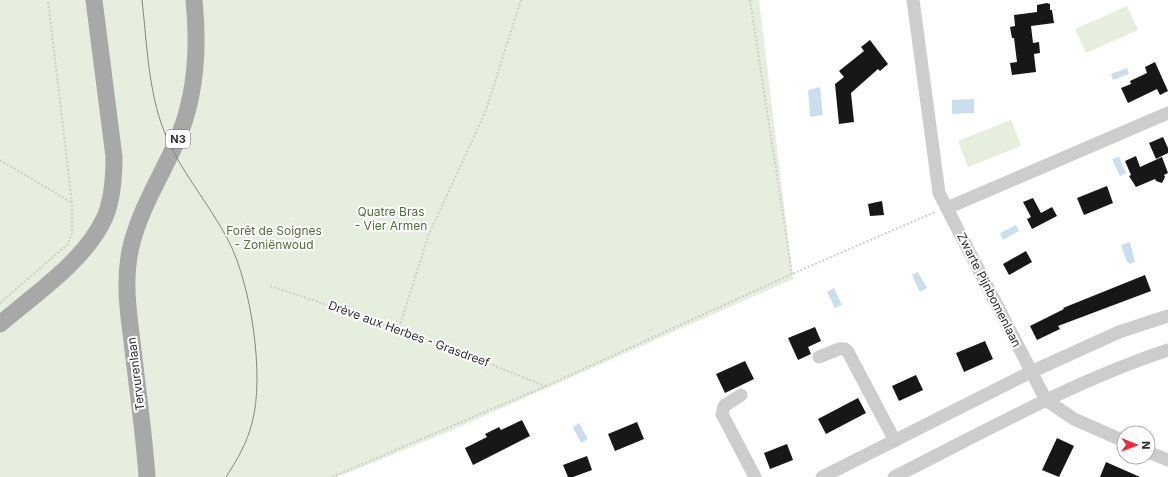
<svg xmlns="http://www.w3.org/2000/svg" width="1168" height="477" font-family="Inter,sans-serif">
  <style>
    .green { fill: #e6eedd }
    .water { fill: #c9dfee }
    .building { fill: #171717 }
    .lines { fill: none; stroke-linecap: round; stroke-linejoin: round }
    .path { stroke: #cdcdcd; stroke-width: 2; stroke-dasharray: 2 2; stroke-linecap: butt }
    .minor { stroke: #cdcdcd; stroke-width: 13 }
    .major { stroke: #a8a8a8; stroke-width: 17 }
    .tram { stroke: #858585; stroke-width: 1 }
    .labels { text-anchor: middle; stroke-width: 4; stroke-linejoin: round; paint-order: stroke }
    .shield { fill: #fff; stroke: #6e6e6e; stroke-width: 1 }
    .shield-label { font-size: 11px; font-weight: bold; fill: #303030 }
    .park-label { font-size: 12px; fill: #526e3b; stroke: #fff }
    .street-label { font-size: 12px; fill: #303030; stroke: #fff }
  </style>
  <rect width="100%" height="100%" fill="#fff"/>
  <g class="green">
    <path d="M0 0H759L793 279 448 432 338 477H0Z"/>
    <path d="M1127 6 1138 30 1086 53 1075 29Z"/>
    <path d="M1011 120 1021 146 968 167 958 141Z"/>
  </g>
  <g class="water">
    <path d="M1127 68 1129 74 1113 80 1111 74Z"/>
    <path d="M820 87 823 115 810 117 808 90Z"/>
    <path d="M974 99V113L952 114V100Z"/>
    <path d="M1119 157 1126 173 1120 176 1112 159Z"/>
    <path d="M1016 225 1019 231 1003 240 1000 233Z"/>
    <path d="M1130 242 1135 262 1130 264 1127 262 1121 245Z"/>
    <path d="M918 272 927 288 920 292 912 275Z"/>
    <path d="M834 288 842 305 835 308 827 292Z"/>
    <path d="M579 423 588 439 581 443 573 427Z"/>
  </g>
  <g class="building">
    <path d="M1047 3 1050 4V10H1052L1054 23 1031 26 1033 43 1039 42 1040 53 1034 54 1036 72 1012 75 1010 63 1017 62 1014 38H1012L1010 27 1015 26 1014 15 1037 12V5Z"/>
    <path d="M870 40 888 64 880 71 878 69 851 93 854 122 839 124 835 84 844 77 839 71 864 51 861 47Z"/>
    <path d="M1155 62 1168 91 1160 95 1157 89 1128 103 1121 88 1131 84 1130 81 1147 73 1145 67Z"/>
    <path d="M1163 137 1168 148V153L1156 159 1149 143Z"/>
    <path d="M1136 156 1140 167 1162 157 1168 173 1164 175 1165 177 1162 183 1156 181 1155 179 1136 187 1129 176 1131 175 1125 161Z"/>
    <path d="M1107 186 1113 203 1084 215 1077 198Z"/>
    <path d="M1033 198 1041 213 1052 207 1057 216 1032 229 1027 219 1031 217 1023 202Z"/>
    <path d="M882 201 884 215 870 216 868 204Z"/>
    <path d="M1026 251 1032 262 1009 275 1003 264Z"/>
    <path d="M1145 275 1151 291 1058 326 1060 329 1037 340 1030 326 1064 309 1063 308Z"/>
    <path d="M815 327 821 341 808 347 811 354 798 360 788 338Z"/>
    <path d="M985 341 993 359 964 372 956 353Z"/>
    <path d="M745 361 754 379 725 393 716 374Z"/>
    <path d="M916 375 923 390 899 401 892 386Z"/>
    <path d="M858 398 866 413 826 434 818 419Z"/>
    <path d="M522 420 530 436 473 465 465 448 487 437 485 434 499 427 501 430Z"/>
    <path d="M637 422 644 439 615 451 608 434Z"/>
    <path d="M1057 438 1074 446 1059 477 1042 470Z"/>
    <path d="M787 444 793 460 770 469 764 453Z"/>
    <path d="M587 456 592 470 573 477H568L563 465Z"/>
    <path d="M1106 462 1140 477H1100Z"/>
  </g>
  <g class="lines">
    <g class="path">
      <path d="M750 0 792 274"/>
      <path d="M0 160 72 203"/>
      <path d="M270 286 356 314 398 331 431 340 545 386"/>
      <path d="M0 303 68 244 72 233V203L48 0"/>
      <path d="M398 331 429 234 485 113 521 0"/>
      <path d="M332 477 546 386 792 274 935 212"/>
    </g>
    <g class="minor">
      <path d="M913 0 939 193 1046 400 1074 419 1124 441"/>
      <path d="M947 208 1168 113"/>
      <path d="M819 357 839 349H845L848 352 895 441"/>
      <path d="M741 395 724 406 722 414 755 477"/>
      <path d="M1148 452 1168 460"/>
      <path d="M822 477 1031 372 1119 332 1168 316"/>
      <path d="M894 477C984 432 1072 382 1168 350"/>
    </g>
    <g class="major">
      <path d="M0 324C35 294 86 260 105 217 113 198 114 177 114 157L94 0"/>
      <path d="M147 477C144 432 137 386 132 341 128 311 124 281 130 251 138 213 159 180 175 145 196 100 199 49 194 0"/>
    </g>
    <path class="tram" d="M142 0C147 43 148 90 164 131 179 170 209 203 228 240 251 283 265 376 252 423 247 443 237 460 226 477"/>
  </g>
  <g class="labels">
    <rect class="shield" x="166" y="130" width="24" height="18" rx="3"/>
    <g class="shield-label">
      <text x="178" y="143">N3</text>
    </g>
    <g class="park-label">
      <text x="391" y="216">Quatre Bras<tspan x="391" dy="14">- Vier Armen</tspan></text>
      <text x="274" y="235">Forêt de Soignes<tspan x="274" dy="14">- Zoniënwoud</tspan></text>
    </g>
    <g class="street-label">
      <text transform="translate(989 290) rotate(63)" y="4">Zwarte Pijnbomenlaan</text>
      <text transform="translate(409 334) rotate(20)" y="4">Drève aux Herbes - Grasdreef</text>
      <text transform="translate(136 374) rotate(-97)" y="4">Tervurenlaan</text>
    </g>
  </g>
  <g transform="translate(1136 445) rotate(91)"><circle r="19" fill="#ffffff" stroke="#acacac"/>
  <path d="M0-3L7 15L0 10L-7 15Z" fill="#ee2b37"/>
  <text y="-6" font-size="11" font-weight="bold" text-anchor="middle" fill="#303030">N</text>
  </g>
</svg>
